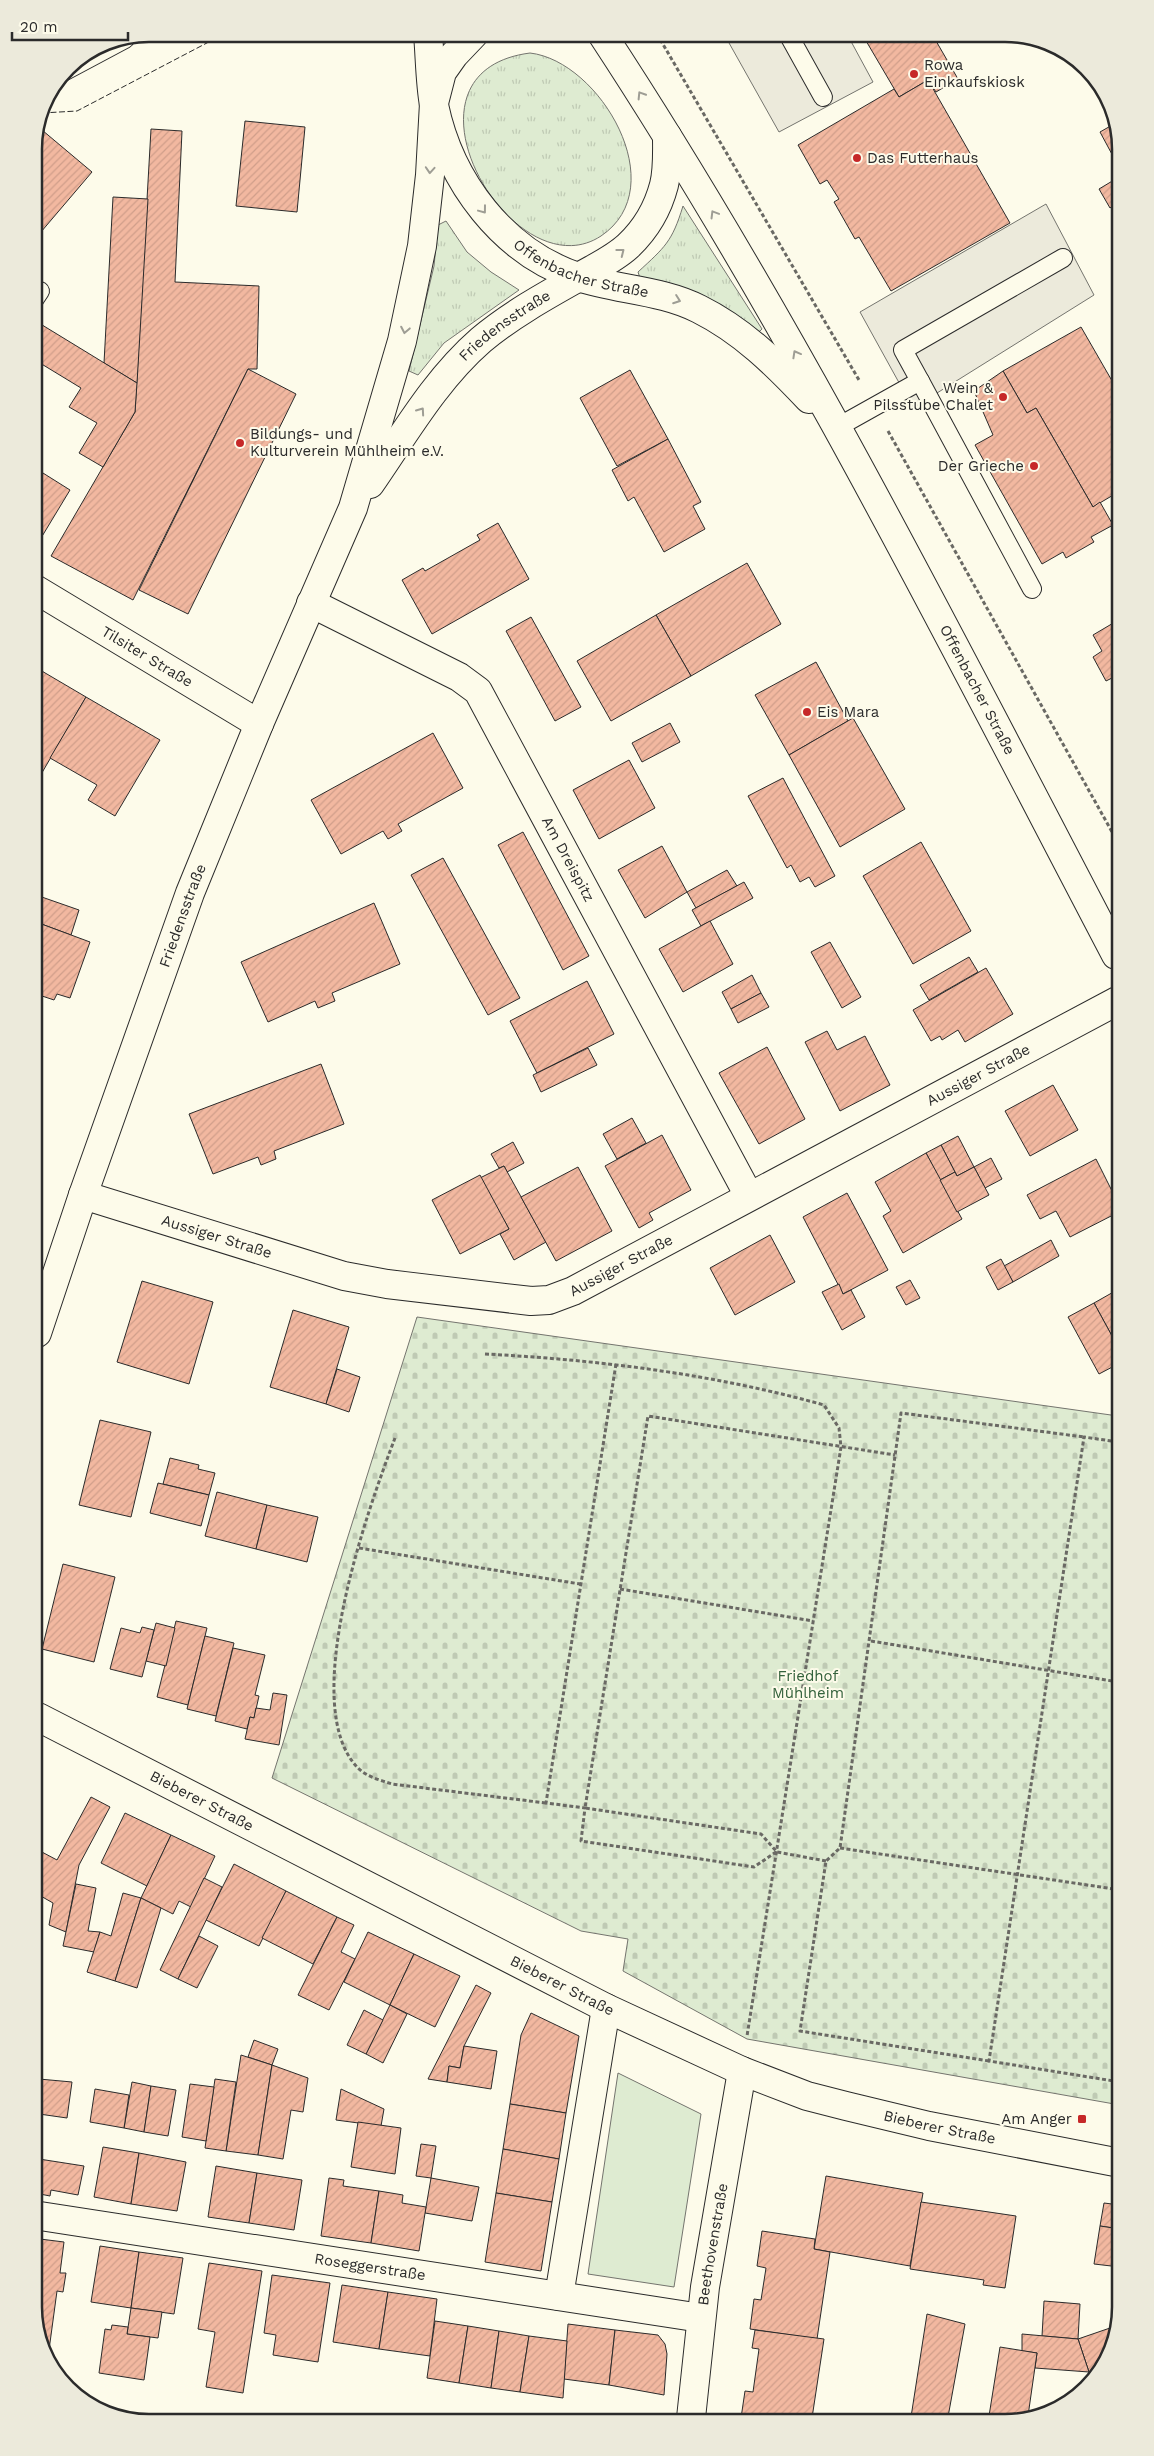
<svg xmlns="http://www.w3.org/2000/svg" width="1154" height="2456" font-family="'Work Sans',sans-serif">
  <style>
    .grass { fill: url(#grass-tufts); stroke: #74746e }
    .cemetery { fill: url(#cemetery-stones); stroke: #74746e }
    .park { fill: #deebd1; stroke: #74746e }
    .parking { fill: #eceadb; stroke: #74746e }
    .building { fill: url(#building-hatch); stroke: #2b2b2b }
    .lines { fill: none; stroke-linecap: round; stroke-linejoin: round }
    .service-casing { stroke: #2b2b2b; stroke-width: 20 }
    .minor-casing { stroke: #2b2b2b; stroke-width: 30 }
    .tertiary-casing { stroke: #2b2b2b; stroke-width: 30 }
    .primary-casing { stroke: #2b2b2b; stroke-width: 30 }
    .path { stroke: #6a6964; stroke-width: 3; stroke-dasharray: 4 2.5; stroke-linecap: butt }
    .service { stroke: #fdfbea; stroke-width: 18 }
    .minor { stroke: #fdfbea; stroke-width: 28 }
    .tertiary { stroke: #fdfbea; stroke-width: 28 }
    .primary { stroke: #fdfbea; stroke-width: 28 }
    .fence { stroke: #2b2b2b; stroke-width: 1; stroke-dasharray: 6 2.5; stroke-linecap: butt }
    .oneway { stroke: #9e9d94 }
    .poi-dot { fill: #c62828; stroke: #fdfbea; stroke-width: 2 }
    .labels { text-anchor: middle; stroke-width: 4; stroke-linejoin: round; paint-order: stroke }
    .poi-label { font-size: 15px; fill: #2b2b2b; stroke: #fdfbea; text-anchor: start }
    .street-label { font-size: 15px; fill: #2b2b2b; stroke: #fdfbea }
    .park-label { font-size: 15px; fill: #34623c; stroke: #fdfbea }
    .rim { fill: none; stroke: #2b2b2b; stroke-width: 2.5 }
  </style>
  <defs>
    <pattern id="grass-tufts" width="24" height="20" patternUnits="userSpaceOnUse" patternTransform="scale(1.25)"><rect width="24" height="20" fill="#deebd1"/><path d="M3 7l-1-3M5 7V3M7 7l1-3M15 17l-1-3M17 17v-4M19 17l1-3" fill="none" stroke="#bfcab4"/></pattern>
    <pattern id="cemetery-stones" width="16" height="16" patternUnits="userSpaceOnUse" patternTransform="scale(1.25)"><rect width="16" height="16" fill="#deebd1"/><path d="M2 7V4a2 2 0 0 1 4 0v3zM10 15v-3a2 2 0 0 1 4 0v3z" fill="#bfcab4"/></pattern>
    <pattern id="building-hatch" width="6" height="6" patternUnits="userSpaceOnUse" patternTransform="scale(1.25)"><rect width="6" height="6" fill="#f2b8a0"/><path d="M-1 1l2-2M0 6l6-6M5 7l2-2" fill="none" stroke="#d09e8a"/></pattern>
  </defs>
  <rect width="100%" height="100%" fill="#fdfbea"/>
  <g class="grass">
    <path d="M530 53C600 61 674 187 601 236 513 294 383 72 530 53Z"/>
    <path d="M683 206 762 329 757 334 640 278 638 272C665 247 672 242 683 206Z"/>
    <path d="M446 221 467 252 491 272 519 290 444 343 418 375 409 371 434 266 438 225Z"/>
  </g>
  <path class="cemetery" d="M417 1317 1118 1416 1120 2105 747 2039 623 1971 628 1939 581 1931 272 1778Z"/>
  <path class="park" d="M618 2073 701 2114 674 2287 588 2274Z"/>
  <g class="parking">
    <path d="M724 34H847L873 82 779 132Z"/>
    <path d="M1046 204 1094 295 913 408 860 312Z"/>
  </g>
  <g class="building">
    <path d="M862 34H932L958 79 936 92 928 80 899 97Z"/>
    <path d="M928 80 1010 223 891 291 859 237 855 239 834 202 839 199 827 180 820 184 798 145 894 89 899 97Z"/>
    <path d="M245 121 305 127 297 212 236 206Z"/>
    <path d="M1114 124V158L1100 132Z"/>
    <path d="M151 129 182 131 175 282 259 286 257 369H248L133 600 51 556 135 412Z"/>
    <path d="M42 130 92 172 35 239 34 142Z"/>
    <path d="M1114 180V205L1110 208 1099 189Z"/>
    <path d="M113 197 148 199 137 383 104 363Z"/>
    <path d="M34 320 137 383 135 412 103 467 79 453 97 423 69 407 81 388 35 360Z"/>
    <path d="M1081 327 1115 386V494L1093 507 1036 408 1027 413 1003 371Z"/>
    <path d="M248 369 296 394 188 614 139 590Z"/>
    <path d="M630 370 668 439 617 466 580 398Z"/>
    <path d="M1003 371 1027 413 1036 408 1093 507 1100 502 1113 525 1091 537 1094 542 1066 558 1063 552 1042 564 975 445 993 435 974 391Z"/>
    <path d="M668 439 701 502 693 506 705 529 664 552 634 497 628 501 612 470Z"/>
    <path d="M35 468 70 490 38 543 35 542Z"/>
    <path d="M498 523 529 579 432 634 402 580 423 568 425 571 480 540 477 535Z"/>
    <path d="M747 563 781 624 691 676 656 615Z"/>
    <path d="M656 615 691 676 611 721 577 661Z"/>
    <path d="M531 617 581 707 555 721 506 631Z"/>
    <path d="M1115 622 1116 676 1106 681 1093 657 1102 651 1093 635Z"/>
    <path d="M816 662 848 721 789 755 755 695Z"/>
    <path d="M35 667 86 697 36 783Z"/>
    <path d="M86 697 160 740 115 816 88 800 97 785 50 758Z"/>
    <path d="M853 718 905 809 840 847 789 755Z"/>
    <path d="M670 723 680 742 642 762 632 743Z"/>
    <path d="M433 733 463 788 398 824 402 831 388 839 383 831 341 854 311 800Z"/>
    <path d="M629 760 655 808 599 839 573 790Z"/>
    <path d="M783 778 835 876 815 887 809 877 800 882 791 865 787 868 748 796Z"/>
    <path d="M523 832 589 956 563 970 498 845Z"/>
    <path d="M921 842 971 931 913 964 863 876Z"/>
    <path d="M662 846 687 892 645 918 618 870Z"/>
    <path d="M443 858 520 998 488 1015 411 875Z"/>
    <path d="M727 870 737 886 696 908 687 892Z"/>
    <path d="M744 882 753 898 701 926 692 910Z"/>
    <path d="M36 895 79 910 71 935 36 922Z"/>
    <path d="M374 903 400 964 332 993 335 1001 318 1008 315 1001 268 1022 241 962Z"/>
    <path d="M710 921 733 964 683 992 659 949Z"/>
    <path d="M36 922 90 942 70 998 57 994 54 1000 36 994Z"/>
    <path d="M830 942 861 997 842 1008 811 952Z"/>
    <path d="M969 957 978 972 929 1000 920 985Z"/>
    <path d="M986 968 1013 1014 965 1042 958 1030 942 1040 940 1036 931 1041 913 1010Z"/>
    <path d="M752 975 761 993 731 1009 722 992Z"/>
    <path d="M587 981 614 1034 537 1073 510 1021Z"/>
    <path d="M761 993 769 1007 738 1023 731 1009Z"/>
    <path d="M827 1031 837 1050 865 1036 890 1085 840 1111 805 1042Z"/>
    <path d="M767 1047 805 1119 759 1144 719 1073Z"/>
    <path d="M588 1048 597 1065 541 1092 533 1075Z"/>
    <path d="M321 1064 344 1124 274 1151 276 1159 261 1165 258 1157 213 1174 189 1114Z"/>
    <path d="M1053 1085 1078 1130 1030 1156 1005 1111Z"/>
    <path d="M632 1118 646 1143 617 1159 603 1134Z"/>
    <path d="M662 1135 691 1190 649 1213 653 1220 639 1228 605 1166Z"/>
    <path d="M958 1136 974 1167 957 1176 941 1145Z"/>
    <path d="M513 1142 524 1163 507 1172 504 1166 499 1168 491 1154Z"/>
    <path d="M941 1145 955 1172 940 1180 926 1153Z"/>
    <path d="M926 1153 962 1219 903 1253 883 1216 891 1211 875 1182Z"/>
    <path d="M991 1158 1002 1179 985 1188 974 1167Z"/>
    <path d="M1096 1159 1117 1201V1213L1070 1237 1056 1211 1040 1219 1027 1195Z"/>
    <path d="M504 1166 546 1242 514 1260 500 1234 509 1229 480 1178Z"/>
    <path d="M578 1167 612 1231 556 1261 521 1197Z"/>
    <path d="M974 1167 989 1195 957 1212 940 1180 955 1172 957 1176Z"/>
    <path d="M480 1175 509 1229 460 1254 432 1200Z"/>
    <path d="M847 1193 888 1270 843 1294 803 1217Z"/>
    <path d="M770 1235 795 1282 735 1315 710 1268Z"/>
    <path d="M1051 1240 1059 1256 1013 1282 1004 1266Z"/>
    <path d="M1001 1259 1013 1282 998 1290 986 1267Z"/>
    <path d="M910 1280 920 1298 906 1305 896 1287Z"/>
    <path d="M142 1281 213 1302 189 1384 117 1362Z"/>
    <path d="M839 1284 843 1294 851 1290 865 1317 842 1330 822 1292Z"/>
    <path d="M1117 1290 1118 1347 1094 1303Z"/>
    <path d="M1094 1303 1118 1347V1364L1099 1374 1068 1317Z"/>
    <path d="M293 1310 349 1327 326 1404 270 1387Z"/>
    <path d="M337 1369 360 1377 349 1412 326 1404Z"/>
    <path d="M100 1420 151 1432 131 1517 79 1505Z"/>
    <path d="M170 1458 199 1465 198 1469 215 1473 209 1495 163 1484Z"/>
    <path d="M158 1483 209 1495 201 1526 150 1513Z"/>
    <path d="M217 1492 267 1505 256 1549 205 1536Z"/>
    <path d="M267 1505 318 1517 307 1562 256 1549Z"/>
    <path d="M63 1564 115 1577 94 1662 42 1649Z"/>
    <path d="M176 1621 207 1628 188 1705 157 1697Z"/>
    <path d="M156 1623 175 1628 166 1666 146 1661Z"/>
    <path d="M142 1627 154 1630 142 1677 110 1669 121 1628 140 1633Z"/>
    <path d="M205 1636 234 1643 216 1716 187 1709Z"/>
    <path d="M233 1648 265 1655 255 1695 259 1696 254 1718 250 1717 247 1729 215 1721Z"/>
    <path d="M273 1693 287 1695 279 1745 245 1739 250 1717 254 1718 256 1708 270 1710Z"/>
    <path d="M91 1797 110 1807 79 1865 66 1932 49 1925 53 1903 39 1895V1854L40 1851 57 1860Z"/>
    <path d="M125 1813 171 1835 147 1886 101 1863Z"/>
    <path d="M171 1835 215 1856 191 1907 179 1901 173 1914 141 1898Z"/>
    <path d="M234 1864 286 1891 259 1946 206 1920Z"/>
    <path d="M204 1878 222 1887 178 1979 160 1970Z"/>
    <path d="M76 1884 96 1888 88 1931 100 1932 94 1952 63 1946Z"/>
    <path d="M286 1891 337 1917 313 1964 262 1938Z"/>
    <path d="M123 1893 141 1898 115 1981 87 1972 100 1932 111 1936Z"/>
    <path d="M141 1898 161 1908 137 1988 115 1981Z"/>
    <path d="M337 1917 354 1925 341 1952 355 1959 329 2010 298 1995Z"/>
    <path d="M368 1932 414 1954 390 2005 344 1982Z"/>
    <path d="M199 1936 218 1946 197 1988 178 1979Z"/>
    <path d="M414 1954 460 1976 435 2027 390 2005Z"/>
    <path d="M476 1985 491 1993 464 2046 460 2068 449 2066 447 2082 428 2079Z"/>
    <path d="M390 2005 407 2014 383 2063 366 2054Z"/>
    <path d="M364 2010 383 2020 366 2054 347 2045Z"/>
    <path d="M531 2013 579 2036 566 2113 510 2104 521 2035Z"/>
    <path d="M254 2040 278 2049 272 2065 248 2057Z"/>
    <path d="M464 2046 497 2051 491 2089 447 2082 449 2066 460 2068Z"/>
    <path d="M241 2055 272 2065 258 2155 226 2151Z"/>
    <path d="M272 2065 308 2078 303 2112 291 2110 283 2159 258 2155Z"/>
    <path d="M39 2079 72 2082 67 2118 39 2114Z"/>
    <path d="M215 2079 236 2082 226 2151 205 2148Z"/>
    <path d="M132 2082 151 2086 144 2132 124 2128Z"/>
    <path d="M190 2084 214 2087 206 2141 182 2137Z"/>
    <path d="M151 2086 176 2090 168 2136 144 2132Z"/>
    <path d="M95 2089 129 2095 124 2128 90 2122Z"/>
    <path d="M341 2089 384 2109 381 2126 336 2120Z"/>
    <path d="M510 2104 566 2113 559 2159 503 2149Z"/>
    <path d="M358 2122 401 2128 395 2174 351 2167Z"/>
    <path d="M421 2144 436 2146 431 2178 416 2176Z"/>
    <path d="M103 2147 139 2153 131 2204 94 2197Z"/>
    <path d="M503 2149 559 2159 552 2202 496 2193Z"/>
    <path d="M139 2153 186 2162 177 2211 131 2204Z"/>
    <path d="M39 2159 84 2166 78 2195 51 2190 50 2196 40 2194Z"/>
    <path d="M216 2166 257 2173 249 2223 208 2217Z"/>
    <path d="M257 2173 302 2180 294 2230 249 2223Z"/>
    <path d="M826 2176 923 2193 910 2266 814 2249Z"/>
    <path d="M329 2178 344 2180 343 2186 379 2191 371 2243 321 2236Z"/>
    <path d="M431 2178 479 2187 472 2221 425 2213Z"/>
    <path d="M379 2191 403 2195 402 2203 426 2207 419 2251 371 2243Z"/>
    <path d="M496 2193 552 2202 541 2271 485 2262Z"/>
    <path d="M921 2202 1016 2216 1005 2288 983 2285 984 2280 910 2269Z"/>
    <path d="M1104 2203 1120 2205V2229L1100 2226Z"/>
    <path d="M1100 2226 1120 2229V2267L1094 2264Z"/>
    <path d="M762 2231 815 2239 814 2249 830 2252 817 2339 750 2329 754 2299 761 2300 766 2268 757 2266Z"/>
    <path d="M40 2239 64 2242 60 2273H66L63 2292 57 2291 49 2350 44 2349 40 2344Z"/>
    <path d="M100 2246 139 2252 131 2308 91 2302Z"/>
    <path d="M139 2252 183 2258 174 2314 131 2308Z"/>
    <path d="M209 2263 262 2271 243 2393 206 2387 215 2332 198 2329Z"/>
    <path d="M272 2275 330 2283 318 2362 273 2355 276 2335 264 2333Z"/>
    <path d="M342 2285 388 2292 379 2349 333 2342Z"/>
    <path d="M388 2292 437 2299 430 2356 379 2349Z"/>
    <path d="M1044 2301 1080 2304 1078 2339 1042 2336Z"/>
    <path d="M131 2308 162 2312 158 2338 127 2334Z"/>
    <path d="M927 2314 965 2324 948 2417H911Z"/>
    <path d="M435 2321 468 2326 459 2383 427 2378Z"/>
    <path d="M568 2324 615 2330 609 2385 564 2379Z"/>
    <path d="M112 2325 128 2327 127 2334 150 2337 144 2380 99 2373 105 2329 111 2330Z"/>
    <path d="M468 2326 499 2331 491 2388 459 2383Z"/>
    <path d="M1110 2328 1112 2332 1097 2376 1091 2378 1078 2339Z"/>
    <path d="M615 2330 658 2335 665 2344 667 2354 664 2395 609 2385Z"/>
    <path d="M755 2330 824 2339 812 2418H741L745 2391 753 2392 759 2349 752 2348Z"/>
    <path d="M499 2331 529 2336 520 2392 491 2388Z"/>
    <path d="M1022 2334 1078 2339 1089 2372 1035 2368 1037 2353 1022 2351Z"/>
    <path d="M529 2336 567 2341 563 2398 520 2392Z"/>
    <path d="M1000 2347 1037 2353 1028 2416H989Z"/>
  </g>
  <g class="lines">
    <defs>
      <g id="service">
        <path d="M788 34 823 97"/>
        <path d="M65 71 125 39"/>
        <path d="M34 300 40 291"/>
        <path d="M920 381 903 350 1063 258"/>
        <path d="M836 428 920 381 1032 589"/>
      </g>
      <g id="minor">
        <path id="s1" d="M35 589 259 724"/>
        <path id="s2" d="M311 603 459 677 478 691 749 1196"/>
        <path id="s3" d="M83 1195 344 1276 387 1284 531 1301 549 1300 573 1291 1117 1001"/>
        <path id="s4" d="M40 2216 701 2318"/>
        <path d="M559 2296 606 2008"/>
        <path id="s5" d="M691 2418 705 2287 742 2071"/>
      </g>
      <g id="tertiary">
        <path id="s6" d="M38 1717 606 2008 742 2071 807 2096 846 2106 929 2126 1120 2163"/>
      </g>
      <g id="primary">
        <path id="s7" d="M428 34C430 57 430 83 434 105 450 182 503 252 578 277 618 290 662 290 699 309 743 331 776 364 809 399"/>
        <path id="s8" d="M602 34C795 328 953 644 1116 955"/>
        <path id="s9" d="M370 484C404 435 435 380 481 340 511 315 545 296 579 277 596 267 614 259 628 246 645 230 658 208 664 185 668 169 667 152 667 136"/>
        <path id="s10" d="M37 1333 83 1195 190 893 259 724 353 508 402 341 422 246 430 175 434 103 442 72 454 55 474 34"/>
      </g>
    </defs>
    <use href="#service" class="service-casing"/>
    <use href="#minor" class="minor-casing"/>
    <use href="#tertiary" class="tertiary-casing"/>
    <use href="#primary" class="primary-casing"/>
    <g class="path">
      <path d="M657 34 859 380"/>
      <path d="M888 431 1116 839"/>
      <path d="M485 1354C600 1360 713 1374 824 1405L839 1428 841 1447 747 2036"/>
      <path d="M616 1364 546 1803 585 1808 581 1841 754 1867 776 1852"/>
      <path d="M395 1438C368 1509 297 1706 358 1768 367 1777 380 1780 392 1784L546 1803"/>
      <path d="M1118 1442 1084 1437 989 2061 1120 2082"/>
      <path d="M359 1548 580 1584"/>
      <path d="M620 1589 813 1621"/>
      <path d="M871 1641 1118 1682"/>
      <path d="M840 1848 1114 1889 1119 1859"/>
      <path d="M826 1861 777 1852 761 1834 585 1808 648 1416 895 1455"/>
      <path d="M989 2061 800 2031 826 1861 840 1848 901 1413 1084 1437"/>
    </g>
    <use href="#service" class="service"/>
    <use href="#minor" class="minor"/>
    <use href="#tertiary" class="tertiary"/>
    <use href="#primary" class="primary"/>
    <path class="fence" d="M42 113 77 111 224 34"/>
  </g>
  <defs><path id="oneway-chevron" d="M-2-3.5L2.5 0L-2 3.5" fill="none" stroke-width="1.6" stroke-linecap="round" stroke-linejoin="round" transform="scale(1.25)"/></defs>
  <g class="oneway">
    <use href="#oneway-chevron" transform="translate(641 95) rotate(-122)"/>
    <use href="#oneway-chevron" transform="translate(430 170) rotate(94)"/>
    <use href="#oneway-chevron" transform="translate(483 210) rotate(53)"/>
    <use href="#oneway-chevron" transform="translate(714 214) rotate(-121)"/>
    <use href="#oneway-chevron" transform="translate(621 252) rotate(-38)"/>
    <use href="#oneway-chevron" transform="translate(677 300) rotate(20)"/>
    <use href="#oneway-chevron" transform="translate(405 330) rotate(101)"/>
    <use href="#oneway-chevron" transform="translate(796 354) rotate(-119)"/>
    <use href="#oneway-chevron" transform="translate(421 411) rotate(-55)"/>
  </g>
  <g class="poi-dot">
    <circle cx="914" cy="74" r="5"/>
    <circle cx="857" cy="158" r="5"/>
    <circle cx="1003" cy="397" r="5"/>
    <circle cx="240" cy="443" r="5"/>
    <circle cx="1034" cy="466" r="5"/>
    <circle cx="807" cy="712" r="5"/>
    <rect x="1077" y="2114" width="10" height="10" rx="2.5"/>
  </g>
  <g class="labels">
    <g class="poi-label">
      <text x="924" y="70">Rowa<tspan x="924" dy="17">Einkaufskiosk</tspan></text>
      <text x="867" y="163">Das Futterhaus</text>
      <text x="993" y="393" text-anchor="end">Wein &amp;<tspan x="993" dy="17">Pilsstube Chalet</tspan></text>
      <text x="250" y="439">Bildungs- und<tspan x="250" dy="17">Kulturverein Mühlheim e.V.</tspan></text>
      <text x="1024" y="471" text-anchor="end">Der Grieche</text>
      <text x="817" y="717">Eis Mara</text>
      <text x="1072" y="2124" text-anchor="end">Am Anger</text>
    </g>
    <g class="street-label">
      <text dy="5" stroke="none"><textPath href="#s7" startOffset="306">Offenbacher Straße</textPath></text>
      <text dy="5" stroke="none"><textPath href="#s9" startOffset="210">Friedensstraße</textPath></text>
      <text dy="5" stroke="none"><textPath href="#s1" startOffset="131">Tilsiter Straße</textPath></text>
      <text dy="5" stroke="none"><textPath href="#s8" startOffset="756">Offenbacher Straße</textPath></text>
      <text dy="5" stroke="none"><textPath href="#s2" startOffset="380">Am Dreispitz</textPath></text>
      <text dy="5" stroke="none"><textPath href="#s10" startOffset="442">Friedensstraße</textPath></text>
      <text dy="5" stroke="none"><textPath href="#s3" startOffset="965">Aussiger Straße</textPath></text>
      <text dy="5" stroke="none"><textPath href="#s3" startOffset="140">Aussiger Straße</textPath></text>
      <text dy="5" stroke="none"><textPath href="#s3" startOffset="560">Aussiger Straße</textPath></text>
      <text dy="5" stroke="none"><textPath href="#s6" startOffset="184">Bieberer Straße</textPath></text>
      <text dy="5" stroke="none"><textPath href="#s6" startOffset="589">Bieberer Straße</textPath></text>
      <text dy="5" stroke="none"><textPath href="#s6" startOffset="994">Bieberer Straße</textPath></text>
      <text dy="5" stroke="none"><textPath href="#s5" startOffset="175">Beethovenstraße</textPath></text>
      <text dy="5" stroke="none"><textPath href="#s4" startOffset="334">Roseggerstraße</textPath></text>
    </g>
    <g class="park-label">
      <text x="808" y="1681">Friedhof<tspan x="808" dy="17">Mühlheim</tspan></text>
    </g>
  </g>
  <path d="M0 0H1154V2456H0ZM149 42H1005A107 107 0 0 1 1112 149V2307A107 107 0 0 1 1005 2414H149A107 107 0 0 1 42 2307V149A107 107 0 0 1 149 42Z" fill="#eceadb" fill-rule="evenodd"/>
  <path class="rim" d="M149 42H1005A107 107 0 0 1 1112 149V2307A107 107 0 0 1 1005 2414H149A107 107 0 0 1 42 2307V149A107 107 0 0 1 149 42Z"/>
  <path d="M12 32v8h116v-8" fill="none" stroke="#2b2b2b" stroke-width="2.5"/>
  <text x="20" y="32" font-size="15" fill="#2b2b2b" stroke="#fdfbea" stroke-width="4" paint-order="stroke">20 m</text>
</svg>
